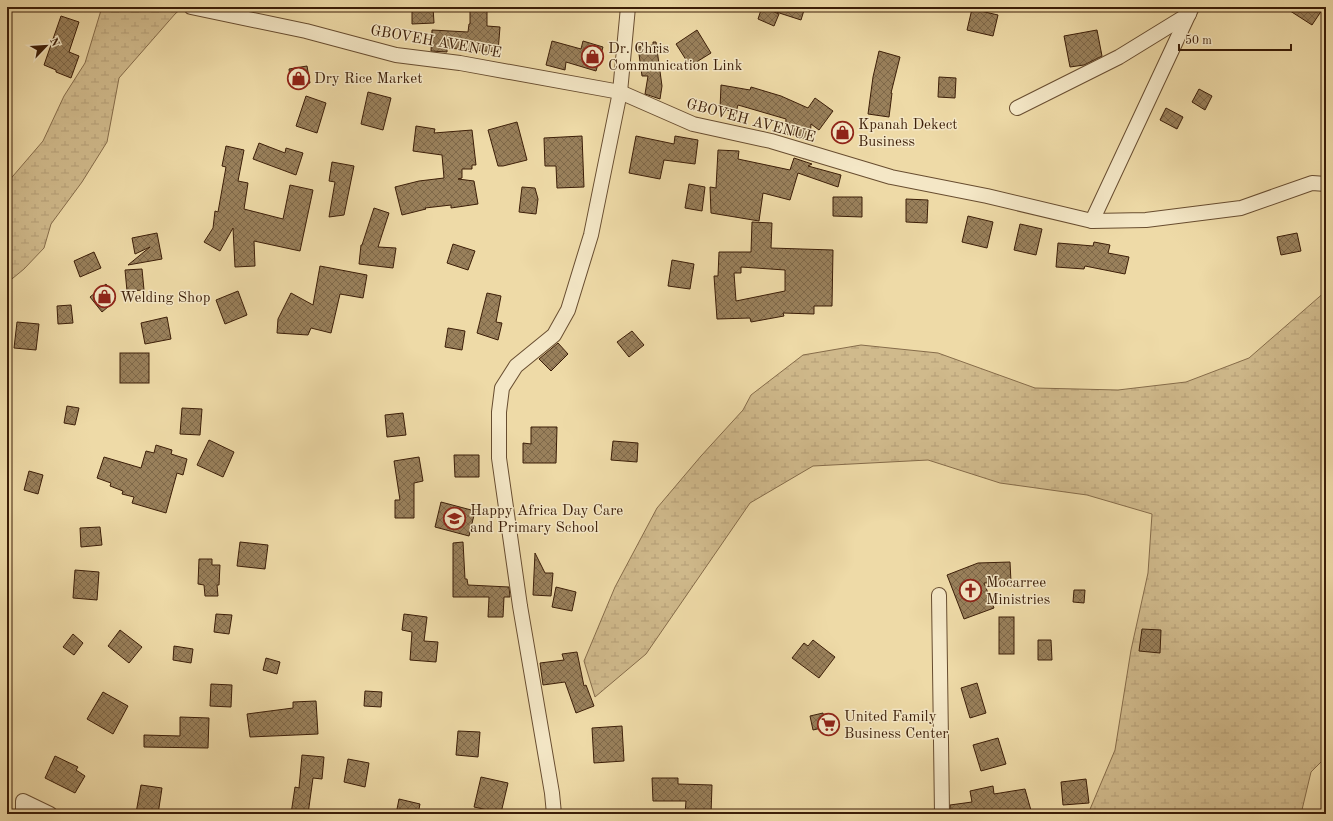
<svg xmlns="http://www.w3.org/2000/svg" width="1333" height="821" font-family="'Old Standard TT',serif">
  <style>
    .wetland { fill: url(#wetland-marsh); stroke: #866c4a }
    .building { fill: url(#building-cross-hatch); stroke: #3c1e08; fill-rule: evenodd }
    .lines { fill: none; stroke-linecap: round; stroke-linejoin: round }
    .street-casing { stroke: #684d30; stroke-width: 16 }
    .street { stroke: #f4e7c6; stroke-width: 14 }
    .labels { text-anchor: middle; stroke-width: 3; stroke-linejoin: round; paint-order: stroke }
    .street-label { font-size: 15px; fill: #3c1e08; stroke: #f4e7c6 }
    .poi-label { font-size: 15px; fill: #3c1e08; stroke: #f4e7c6; text-anchor: start }
  </style>
  <defs>
    <pattern id="wetland-marsh" width="20" height="14" patternUnits="userSpaceOnUse"><rect width="20" height="14" fill="#d0ba8c"/><path d="M1 5h8M5 5V1M11 12h8M15 12V8" fill="none" stroke="#b49f77"/></pattern>
    <pattern id="building-cross-hatch" width="8" height="8" patternUnits="userSpaceOnUse"><rect width="8" height="8" fill="#99805b"/><path d="M0 0l8 8M0 8l8-8" fill="none" stroke="#7e6849"/></pattern>
  </defs>
  <rect width="100%" height="100%" fill="#eedaa7"/>
  <filter id="stains"><feTurbulence type="fractalNoise" baseFrequency=".005" numOctaves="4"/><feColorMatrix values="0 0 0 0 .2 0 0 0 0 .09 0 0 0 0 .02 0 0 0 .5 -.17"/></filter>
  <radialGradient id="worn" r=".72"><stop offset=".6" stop-color="#630" stop-opacity="0"/><stop offset="1" stop-color="#630" stop-opacity=".3"/></radialGradient>
  <g class="wetland">
    <path d="M102 7H183L175 14 119 78 107 142 82 182 51 224 44 248 24 269 7 283V183L43 141 64 96 85 63Z"/>
    <path d="M1326 291V757L1311 772 1301 814H1088L1115 750 1131 650 1148 573 1152 514 1087 495 1000 483 928 460 813 466 750 503 646 654 595 697 584 661 615 587 657 508 701 456 743 410 751 395 803 355 861 345 938 353 1035 388 1118 390 1186 382 1249 358Z"/>
  </g>
  <g class="building">
    <path d="M412 7H433L434 23 412 24Z"/>
    <path d="M470 7H487V26L500 27 498 52 447 48V52L431 51 432 30 468 32 469 24H470Z"/>
    <path d="M762 7 779 14 774 26 758 19Z"/>
    <path d="M770 7H805L801 20 770 10Z"/>
    <path d="M1284 7H1324L1312 25Z"/>
    <path d="M972 9 998 15 993 36 967 30Z"/>
    <path d="M61 16 79 22 69 52 79 56 71 78 56 72V70L44 65Z"/>
    <path d="M697 30 711 53 690 66 676 44Z"/>
    <path d="M1097 30 1102 56 1084 65 1070 67 1064 36Z"/>
    <path d="M552 41 581 49 583 41 603 47 596 71 566 62 565 70 546 65Z"/>
    <path d="M653 42H656L662 86 660 99 645 94 648 76H642L638 47 653 45Z"/>
    <path d="M879 51 900 57 891 93H892L889 117 868 114 873 77Z"/>
    <path d="M307 66 310 83 291 86 289 69Z"/>
    <path d="M939 77 956 78 955 98 938 97Z"/>
    <path d="M721 85 750 90 751 87 781 96 808 108 815 98 833 111 819 130 811 124 810 139 796 137V135L785 134 786 119 738 105 736 112 720 109Z"/>
    <path d="M1199 89 1212 96 1205 110 1192 102Z"/>
    <path d="M368 92 391 98 383 130 361 124Z"/>
    <path d="M306 96 326 103 317 133 296 126Z"/>
    <path d="M1166 108 1183 117 1177 129 1160 120Z"/>
    <path d="M517 122 527 160 503 166H498L488 130Z"/>
    <path d="M416 126 435 129 434 133 472 130 476 165H472V169H462V178L458 179 474 181 478 204 451 208V205L425 208 426 209 402 215 395 187 419 181 444 178 442 155 413 151Z"/>
    <path d="M582 136 584 187 557 188 556 166H545L544 138Z"/>
    <path d="M636 136 674 144 675 136 698 140 695 164 664 160 660 179 629 173Z"/>
    <path d="M259 143 285 153 286 148 303 153 296 175 253 159Z"/>
    <path d="M226 146 244 150 238 181 248 183 244 209 283 219 290 185 313 190 300 251 254 241 255 266 235 267 233 228 220 251 204 242 213 228 215 211 218 212 226 167 222 166Z"/>
    <path d="M718 150 739 151 738 159 790 170 794 158 812 164 808 166 841 175 838 187 798 173 790 200 763 193 759 221 711 213 710 187 716 188Z"/>
    <path d="M332 162 354 166 344 215 329 217 335 182 329 181Z"/>
    <path d="M689 184 705 187 702 211 685 208Z"/>
    <path d="M522 187 535 188 538 199 536 214 519 212Z"/>
    <path d="M833 197H862V217L833 216Z"/>
    <path d="M906 199 928 200 927 223 906 222Z"/>
    <path d="M374 208 389 213 378 247 396 248 393 268 359 264 361 245H362Z"/>
    <path d="M968 216 993 222 987 248 962 242Z"/>
    <path d="M752 222 772 223 771 248 833 250 832 306H814V314L783 313 784 316 751 322 750 318 717 319 714 276H718L719 252H751ZM741 267 785 270V291L736 301 734 273H741Z"/>
    <path d="M1020 224 1042 229 1036 255 1014 250Z"/>
    <path d="M157 233 162 259 128 265 150 247 135 254 132 238Z"/>
    <path d="M1297 233 1301 251 1281 255 1277 237Z"/>
    <path d="M1094 242 1110 245 1108 253 1129 257 1125 274 1085 266 1084 269 1056 267 1058 243 1093 246Z"/>
    <path d="M453 244 475 251 468 270 447 263Z"/>
    <path d="M94 252 101 268 80 277 74 261Z"/>
    <path d="M672 260 694 264 690 289 668 286Z"/>
    <path d="M320 266 367 275 363 298 340 294 331 333 311 328 308 335 277 333 278 319 291 293 313 305Z"/>
    <path d="M142 269 144 290 127 291 125 270Z"/>
    <path d="M106 284 110 290 115 301 102 312 90 297Z"/>
    <path d="M238 291 247 315 225 324 216 300Z"/>
    <path d="M487 293 501 296 496 322 502 323 498 340 477 333Z"/>
    <path d="M71 305 73 323 58 324 57 306Z"/>
    <path d="M167 317 171 339 145 344 141 323Z"/>
    <path d="M17 322 39 324 36 350 14 348Z"/>
    <path d="M448 328 465 331 462 350 445 347Z"/>
    <path d="M632 331 644 345 629 357 617 342Z"/>
    <path d="M558 343 568 354 551 371 539 359Z"/>
    <rect x="120" y="353" width="29" height="30"/>
    <path d="M67 406 79 408 75 425 64 423Z"/>
    <path d="M182 408 202 409 200 435 180 434Z"/>
    <path d="M403 413 406 435 387 437 385 415Z"/>
    <path d="M531 427H557L556 463H523V443L531 444Z"/>
    <path d="M209 440 234 452 223 477 197 465Z"/>
    <path d="M613 441 638 443 637 462 611 460Z"/>
    <path d="M156 445 172 450 171 454 187 459 183 475 177 473 166 513 132 503 134 497 122 494 123 491 110 486 111 483 97 478 104 457 141 468 146 451 154 453Z"/>
    <path d="M454 455H479V477H455Z"/>
    <path d="M419 457 423 481 414 483V518H395V500H400L394 461Z"/>
    <path d="M29 471 43 475 38 494 24 490Z"/>
    <path d="M441 502 475 511 469 536 435 527Z"/>
    <path d="M100 527 102 545 81 547 80 528Z"/>
    <path d="M240 542 268 545 265 569 237 566Z"/>
    <path d="M463 542 465 579H467L468 585 509 587 510 597H504L503 617H488L489 597H453V543Z"/>
    <path d="M535 553 545 573H553L551 596 533 595Z"/>
    <path d="M199 559H212V565H220L219 585H217L218 596H205L204 585 198 584Z"/>
    <path d="M1010 562 1011 582 984 583 994 608 964 619 947 575 978 563Z"/>
    <path d="M75 570 99 572 97 600 73 598Z"/>
    <path d="M556 587 576 592 572 611 552 607Z"/>
    <path d="M1074 590H1085L1084 603 1073 602Z"/>
    <path d="M216 614 232 615 229 634 214 632Z"/>
    <path d="M404 614 427 617 424 641 438 642 436 662 410 660 412 632 402 630Z"/>
    <rect x="999" y="617" width="15" height="37"/>
    <path d="M1142 629 1161 630 1160 653 1139 651Z"/>
    <path d="M120 630 142 647 129 663 108 646Z"/>
    <path d="M73 634 83 643 74 655 63 647Z"/>
    <path d="M813 640 835 657 819 678 792 658 804 643 808 646Z"/>
    <path d="M1038 640H1051L1052 660H1038Z"/>
    <path d="M174 646 193 649 191 663 173 660Z"/>
    <path d="M577 652 584 686 586 685 594 706 576 713 565 682 543 685 540 663 564 660 562 654Z"/>
    <path d="M266 658 280 662 277 674 263 670Z"/>
    <path d="M977 683 986 713 970 718 961 688Z"/>
    <path d="M211 684 232 685 231 707 210 706Z"/>
    <path d="M365 691 382 692 381 707 364 706Z"/>
    <path d="M103 692 128 706 113 734 87 719Z"/>
    <path d="M316 701 318 734 250 737 247 714 293 708V702Z"/>
    <path d="M823 713 826 727 813 730 810 716Z"/>
    <path d="M180 717 209 718 208 748 144 747V735L180 736Z"/>
    <path d="M622 726 624 761 594 763 592 728Z"/>
    <path d="M458 731 480 732 478 757 456 755Z"/>
    <path d="M998 738 1006 764 981 771 973 745Z"/>
    <path d="M302 755 324 757 322 779 313 778 308 814H291L295 787 299 788Z"/>
    <path d="M55 756 78 767 76 770 85 776 75 793 45 778Z"/>
    <path d="M348 759 369 763 365 787 344 782Z"/>
    <path d="M481 777 508 783 501 813 474 807Z"/>
    <path d="M652 778H678V784L712 785 711 814H685L686 801H653Z"/>
    <path d="M1086 779 1089 803 1063 805 1061 782Z"/>
    <path d="M141 785 162 788 158 814 136 813Z"/>
    <path d="M993 786 994 794 1025 789 1032 814H950V805L972 802 970 791Z"/>
    <path d="M399 799 420 804 418 814H396Z"/>
  </g>
  <g class="lines">
    <defs>
      <g id="street">
        <path d="M191 7 306 31 396 55 460 63 620 92 693 124 771 141 891 177 987 196 1092 221 1146 220 1241 208 1312 183 1326 184"/>
        <path d="M1017 108 1119 57 1189 14"/>
        <path d="M1092 221 1192 7"/>
        <path d="M939 595 942 814"/>
        <path d="M23 814V801L50 814"/>
        <path d="M554 814 552 793 520 606 499 458V412L502 388 516 366 554 335 568 310 591 235 620 92 628 7"/>
      </g>
    </defs>
    <use href="#street" class="street-casing"/>
    <use href="#street" class="street"/>
  </g>
  <defs>
    <symbol id="shop-ring" viewBox="-11 -11 22 22"><circle r="9.5" fill="#f4e7c6" stroke="#8f2418" stroke-width="1.5"/><path d="M-5-2.5h2.3a2.7 3.5 0 0 1 5.4 0H5L5.5 6h-11ZM-1.5-2.5h3a1.5 2.3 0 0 0-3 0Z" fill="#8f2418"/></symbol>
    <symbol id="school-ring" viewBox="-11 -11 22 22"><circle r="9.5" fill="#f4e7c6" stroke="#8f2418" stroke-width="1.5"/><path d="M0-5L7-2L0 1L-7-2ZM-4 1L0 2.5L4 1V4Q0 6-4 4Z" fill="#8f2418"/></symbol>
    <symbol id="church-ring" viewBox="-11 -11 22 22"><circle r="9.5" fill="#f4e7c6" stroke="#8f2418" stroke-width="1.5"/><path d="M-1.2-6h2.4v3.5h3.3v2.4h-3.3V6h-2.4V-.1h-3.3v-2.4h3.3Z" fill="#8f2418"/></symbol>
    <symbol id="supermarket-ring" viewBox="-11 -11 22 22"><circle r="9.5" fill="#f4e7c6" stroke="#8f2418" stroke-width="1.5"/><path d="M-6-5.5h2.5l.6 2H6L4.5 2H-2.5L-4.4-4H-6ZM-1.5 3.2a1.3 1.3 0 1 0 .1 0ZM3 3.2a1.3 1.3 0 1 0 .1 0Z" fill="#8f2418"/></symbol>
  </defs>
  <g fill-rule="evenodd">
    <use href="#shop-ring" x="580" y="44" width="25" height="25"/>
    <use href="#shop-ring" x="286" y="66" width="25" height="25"/>
    <use href="#shop-ring" x="830" y="120" width="25" height="25"/>
    <use href="#shop-ring" x="92" y="284" width="25" height="25"/>
    <use href="#school-ring" x="442" y="506" width="25" height="25"/>
    <use href="#church-ring" x="958" y="578" width="25" height="25"/>
    <use href="#supermarket-ring" x="816" y="712" width="25" height="25"/>
  </g>
  <g class="labels">
    <g class="street-label">
      <text transform="translate(436 41) rotate(10)" y="5">GBOVEH AVENUE</text>
      <text transform="translate(751 120) rotate(15)" y="5">GBOVEH AVENUE</text>
    </g>
    <g class="poi-label">
      <text x="608" y="53">Dr. Chris<tspan x="608" dy="17">Communication Link</tspan></text>
      <text x="314" y="83">Dry Rice Market</text>
      <text x="858" y="129">Kpanah Dekect<tspan x="858" dy="17">Business</tspan></text>
      <text x="120" y="302">Welding Shop</text>
      <text x="470" y="515">Happy Africa Day Care<tspan x="470" dy="17">and Primary School</tspan></text>
      <text x="986" y="587">Mocarree<tspan x="986" dy="17">Ministries</tspan></text>
      <text x="844" y="721">United Family<tspan x="844" dy="17">Business Center</tspan></text>
    </g>
  </g>
  <rect width="1333" height="821" fill="none" stroke="#eedaa7" stroke-width="24"/>
  <rect x="8" y="8" width="1317" height="805" fill="none" stroke="#3c1e08" stroke-width="2"/>
  <rect x="12" y="12" width="1309" height="797" fill="none" stroke="#3c1e08"/>
  <g transform="translate(46 46) rotate(65)" stroke="#f4e7c6" stroke-width="3" paint-order="stroke">
  <path d="M0-3L7 15L0 10L-7 15Z" fill="#3c1e08"/>
  <text y="-6" font-size="11" font-weight="bold" text-anchor="middle" fill="#3c1e08">N</text>
  </g>
  <path d="M1179 44v6h112v-6" fill="none" stroke="#3c1e08" stroke-width="2"/>
  <text x="1185" y="44" font-size="12" fill="#3c1e08" stroke="#f4e7c6" stroke-width="3" paint-order="stroke">50 m</text>
  <rect width="100%" height="100%" filter="url(#stains)"/>
  <rect width="100%" height="100%" fill="url(#worn)"/>
</svg>
